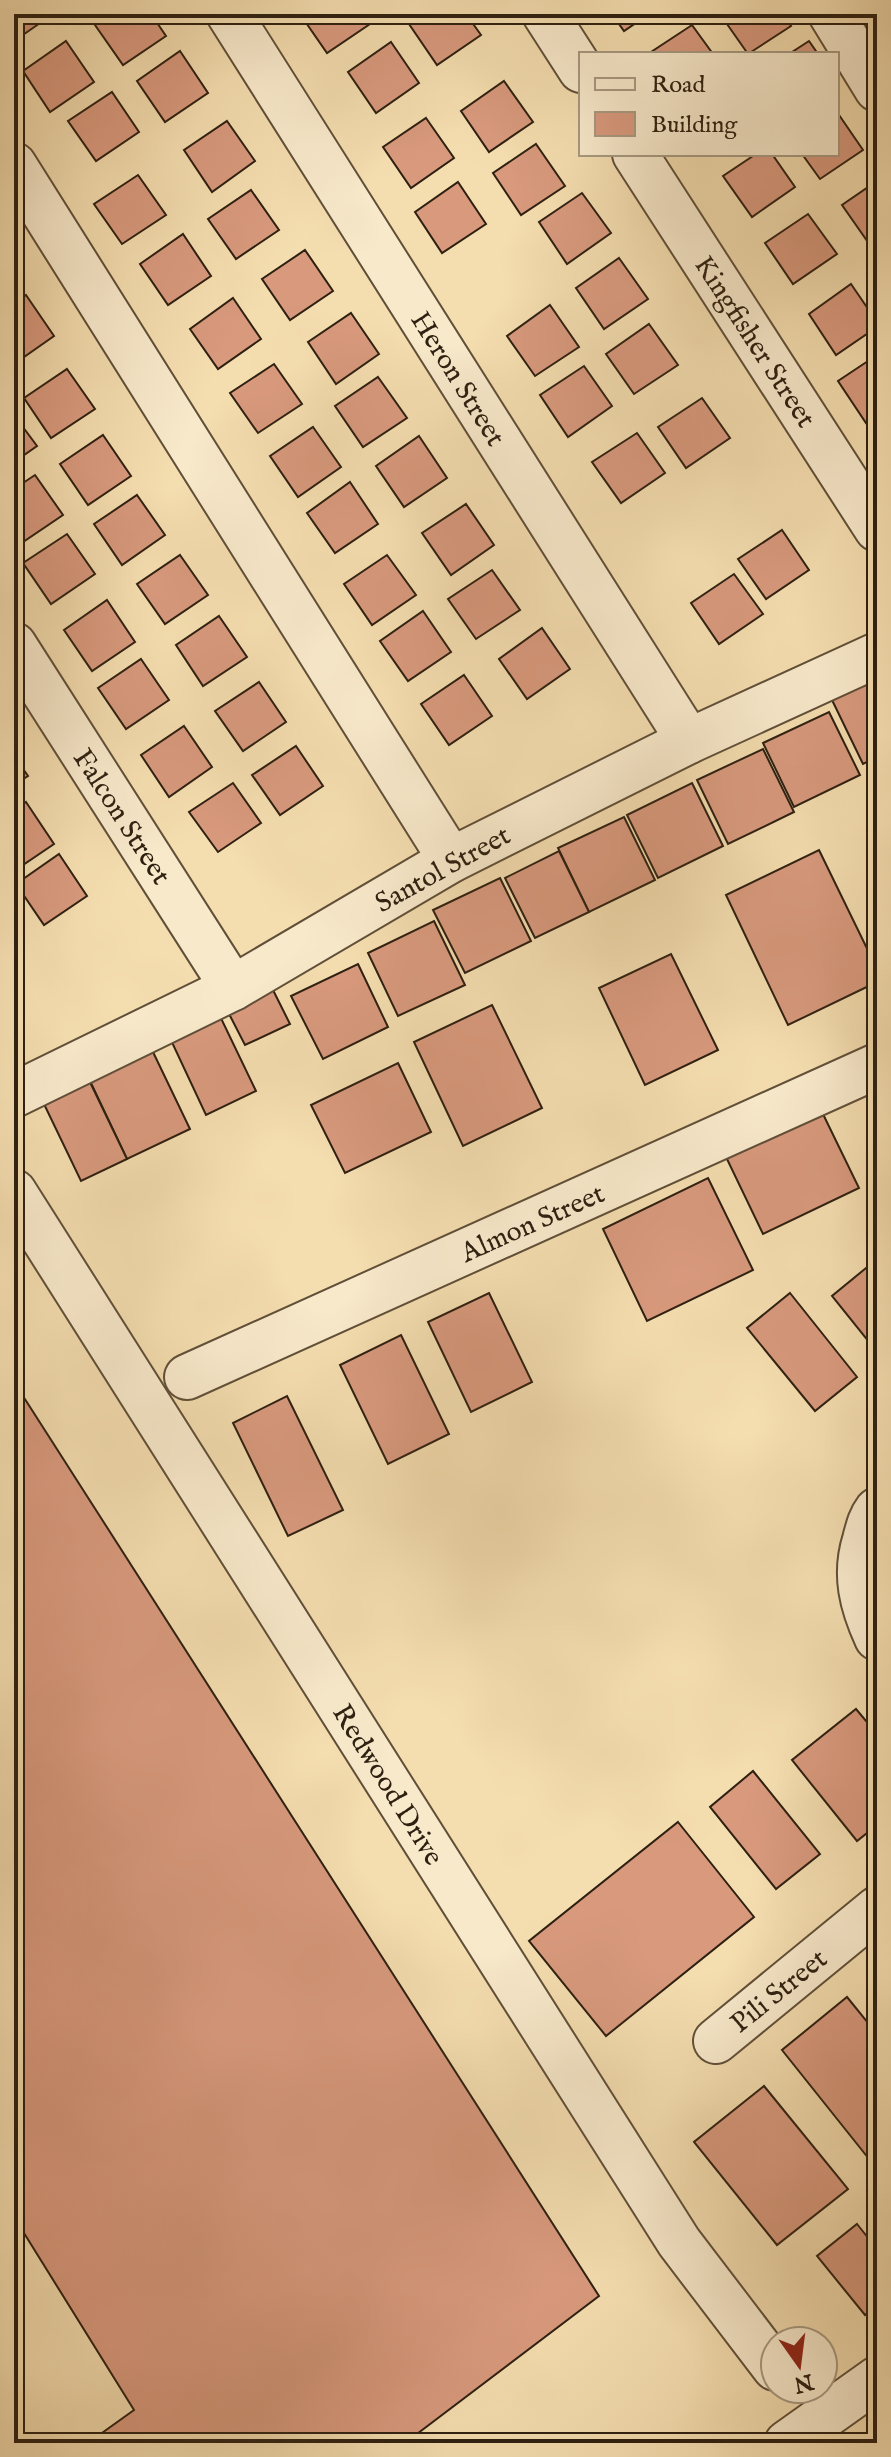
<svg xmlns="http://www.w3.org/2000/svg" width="891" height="2457" font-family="'IM FELL English',serif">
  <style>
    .building { fill: #d8997d; stroke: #2e2011; stroke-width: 2 }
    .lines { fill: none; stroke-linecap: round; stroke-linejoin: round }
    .minor-casing { stroke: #604f38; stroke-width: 48 }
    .minor { stroke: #f8e9cb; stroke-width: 44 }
    .labels { text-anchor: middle; stroke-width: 6; stroke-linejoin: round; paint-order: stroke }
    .street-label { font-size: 28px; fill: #2e2011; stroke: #f8e9cb }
  </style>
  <rect width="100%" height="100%" fill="#f4ddaf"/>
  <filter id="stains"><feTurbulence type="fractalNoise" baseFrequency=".0025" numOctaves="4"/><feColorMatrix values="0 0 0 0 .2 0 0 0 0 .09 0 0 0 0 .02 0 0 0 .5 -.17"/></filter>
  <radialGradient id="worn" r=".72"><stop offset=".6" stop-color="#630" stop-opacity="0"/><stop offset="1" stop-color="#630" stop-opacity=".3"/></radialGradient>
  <g class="building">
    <path d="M14 14H53L20 37 14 29Z"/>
    <path d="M111 14H151L166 36 123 65 95 25Z"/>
    <path d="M300 14H363L370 24 327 53Z"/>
    <path d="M424 14H466L481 35 437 65 409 24Z"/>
    <path d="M612 14H649L624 31Z"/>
    <path d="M720 14H783L791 26 748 54Z"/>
    <path d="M692 25 713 54H648Z"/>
    <path d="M66 41 94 82 50 112 23 71Z"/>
    <path d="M809 41 818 54H789Z"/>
    <path d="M391 42 419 83 376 113 348 72Z"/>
    <path d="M180 51 208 93 165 122 137 81Z"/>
    <path d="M504 81 533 122 489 152 461 111Z"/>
    <path d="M112 92 139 132 96 161 68 121Z"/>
    <path d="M837 112 863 150 820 179 802 154H837Z"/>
    <path d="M426 118 454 158 411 188 383 147Z"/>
    <path d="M227 121 255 161 212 192 184 150Z"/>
    <path d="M536 144 565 186 521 215 493 173Z"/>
    <path d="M756 154H772L795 187 752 217 723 176Z"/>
    <path d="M138 175 166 215 122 244 94 204Z"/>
    <path d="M877 181V240L870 245 842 205Z"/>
    <path d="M458 182 486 224 442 253 415 212Z"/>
    <path d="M251 190 279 230 236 259 208 219Z"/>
    <path d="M582 193 611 233 567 264 539 222Z"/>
    <path d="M808 214 837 254 793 284 765 243Z"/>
    <path d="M183 234 211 276 168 305 140 264Z"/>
    <path d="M305 250 333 291 290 320 262 279Z"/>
    <path d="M619 258 648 299 604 329 576 288Z"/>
    <path d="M851 284 877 322V327L836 355 809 314Z"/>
    <path d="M26 295 54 336 14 364V304Z"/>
    <path d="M233 298 261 339 218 369 190 329Z"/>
    <path d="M550 305 579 347 535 376 507 336Z"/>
    <path d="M351 313 379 354 336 384 308 342Z"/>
    <path d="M649 324 678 365 634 394 606 354Z"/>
    <path d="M877 355V415L866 423 838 381Z"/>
    <path d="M274 364 302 404 258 433 230 393Z"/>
    <path d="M584 366 612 406 568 437 540 395Z"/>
    <path d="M67 369 95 409 51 438 24 398Z"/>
    <path d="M378 377 407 418 363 447 335 406Z"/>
    <path d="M702 398 730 438 686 468 658 427Z"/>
    <path d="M14 415 37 446 14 462Z"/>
    <path d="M313 427 341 467 298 497 270 456Z"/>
    <path d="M637 433 665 473 621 503 592 462Z"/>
    <path d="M103 435 131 476 88 505 60 464Z"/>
    <path d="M419 436 447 478 404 507 376 466Z"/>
    <path d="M35 475 63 515 20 544 14 535V489Z"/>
    <path d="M350 482 378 524 335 553 307 513Z"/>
    <path d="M137 495 165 535 122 565 94 524Z"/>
    <path d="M466 504 494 545 451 575 422 533Z"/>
    <path d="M782 530 809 570 766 599 738 559Z"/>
    <path d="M67 534 95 574 51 604 23 563Z"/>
    <path d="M180 555 208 595 165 624 137 584Z"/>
    <path d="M387 555 416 595 372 625 344 584Z"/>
    <path d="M492 570 520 610 476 639 448 599Z"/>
    <path d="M734 574 763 614 719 644 691 603Z"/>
    <path d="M107 600 135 642 92 671 64 630Z"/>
    <path d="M423 611 451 652 408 681 380 641Z"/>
    <path d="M219 616 247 657 203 686 176 645Z"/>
    <path d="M542 628 570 669 527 699 499 659Z"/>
    <path d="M141 659 169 700 126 729 98 688Z"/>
    <path d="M464 675 492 716 449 745 421 704Z"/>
    <path d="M877 679V757L863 764 832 700Z"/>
    <path d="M259 682 286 722 243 751 215 711Z"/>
    <path d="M829 712 860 775 794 807 763 743Z"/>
    <path d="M184 726 212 767 169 797 141 755Z"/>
    <path d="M296 746 323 786 280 815 252 775Z"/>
    <path d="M763 749 794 812 728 844 697 780Z"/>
    <path d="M14 756 28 776 14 785Z"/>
    <path d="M233 783 261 823 218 852 189 812Z"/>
    <path d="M692 783 723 846 658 878 627 815Z"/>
    <path d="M26 802 54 844 14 871V811Z"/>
    <path d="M624 817 655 880 589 912 558 848Z"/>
    <path d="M819 850 877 969V982L788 1025 726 895Z"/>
    <path d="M559 851 589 912 535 938 505 878Z"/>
    <path d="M59 854 87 896 44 925 16 884Z"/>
    <path d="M500 878 531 941 465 973 433 910Z"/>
    <path d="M434 921 465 985 398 1016 368 953Z"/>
    <path d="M671 954 718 1050 645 1085 599 988Z"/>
    <path d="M358 964 388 1027 323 1059 291 996Z"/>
    <path d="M271 986 290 1024 245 1045 226 1008Z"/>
    <path d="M492 1005 542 1108 463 1146 414 1042Z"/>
    <path d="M218 1012 256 1091 206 1115 169 1036Z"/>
    <path d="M153 1052 190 1129 127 1159 90 1081Z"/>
    <path d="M398 1063 431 1132 345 1173 311 1105Z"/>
    <path d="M89 1080 127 1159 81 1181 43 1102Z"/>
    <path d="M822 1112 859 1188 763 1234 726 1157Z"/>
    <path d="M708 1178 753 1270 647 1321 603 1229Z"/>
    <path d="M877 1259V1352L832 1296Z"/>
    <path d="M489 1293 532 1382 471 1412 428 1322Z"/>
    <path d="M790 1293 857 1377 815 1411 747 1328Z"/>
    <path d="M401 1335 449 1434 388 1464 340 1365Z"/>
    <path d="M14 1382 599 2296 405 2443H88L134 2410 14 2217Z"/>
    <path d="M287 1396 343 1510 288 1536 233 1423Z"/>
    <path d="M856 1709 877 1734V1825L857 1841 792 1760Z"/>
    <path d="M753 1771 820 1854 776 1889 710 1807Z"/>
    <path d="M678 1822 754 1917 606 2036 529 1941Z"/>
    <path d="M847 1997 877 2034V2169L782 2050Z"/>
    <path d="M764 2086 848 2189 777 2245 694 2142Z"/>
    <path d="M857 2224 877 2249V2305L865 2315 817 2256Z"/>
  </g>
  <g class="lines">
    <defs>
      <g id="minor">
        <path d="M229 14 689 741"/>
        <path d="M545 14 581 70"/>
        <path d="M831 14 877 89"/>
        <path d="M635 154 877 529"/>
        <path d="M14 165 451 860"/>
        <path d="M14 645 233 988"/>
        <path d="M14 1095 233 988 451 860 689 741 877 655"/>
        <path d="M14 1192 679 2242 775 2368"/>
        <path d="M187 1377 877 1066"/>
        <path d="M877 1510C870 1519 868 1529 865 1540 854 1575 862 1605 877 1638"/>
        <path d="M716 2041 877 1909"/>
        <path d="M787 2443 877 2379"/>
      </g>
    </defs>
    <use href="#minor" class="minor-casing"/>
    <use href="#minor" class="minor"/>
  </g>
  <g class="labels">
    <g class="street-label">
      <text transform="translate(756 341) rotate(57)" y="10">Kingfisher Street</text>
      <text transform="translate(459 378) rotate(58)" y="10">Heron Street</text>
      <text transform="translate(123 816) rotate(57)" y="10">Falcon Street</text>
      <text transform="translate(442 868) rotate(-29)" y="10">Santol Street</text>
      <text transform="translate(532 1222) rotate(-24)" y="10">Almon Street</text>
      <text transform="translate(389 1784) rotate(58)" y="10">Redwood Drive</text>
      <text transform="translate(778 1990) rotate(-39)" y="10">Pili Street</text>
    </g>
  </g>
  <rect width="891" height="2457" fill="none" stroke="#f4ddaf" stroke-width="48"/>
  <rect x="16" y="16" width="859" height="2425" fill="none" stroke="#2e2011" stroke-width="4"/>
  <rect x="24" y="24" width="843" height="2409" fill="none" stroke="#2e2011" stroke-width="2"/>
  <rect x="579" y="52" width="260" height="104" fill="#f8e9cb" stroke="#a79981" stroke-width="2"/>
  <rect x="595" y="78" width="40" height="12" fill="#f8e9cb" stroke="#a79981" stroke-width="2"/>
  <text x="651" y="92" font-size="24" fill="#2e2011">Road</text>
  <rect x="595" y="112" width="40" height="24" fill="#d8997d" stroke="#a79981" stroke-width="2"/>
  <text x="651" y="132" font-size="24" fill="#2e2011">Building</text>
  <g transform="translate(799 2365) rotate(166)"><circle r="38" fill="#f8e9cb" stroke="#a79981" stroke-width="2"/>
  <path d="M0-6L14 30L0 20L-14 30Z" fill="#8f2418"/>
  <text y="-12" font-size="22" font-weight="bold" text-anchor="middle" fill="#2e2011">N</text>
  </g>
  <rect width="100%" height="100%" filter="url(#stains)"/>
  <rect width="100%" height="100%" fill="url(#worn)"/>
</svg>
